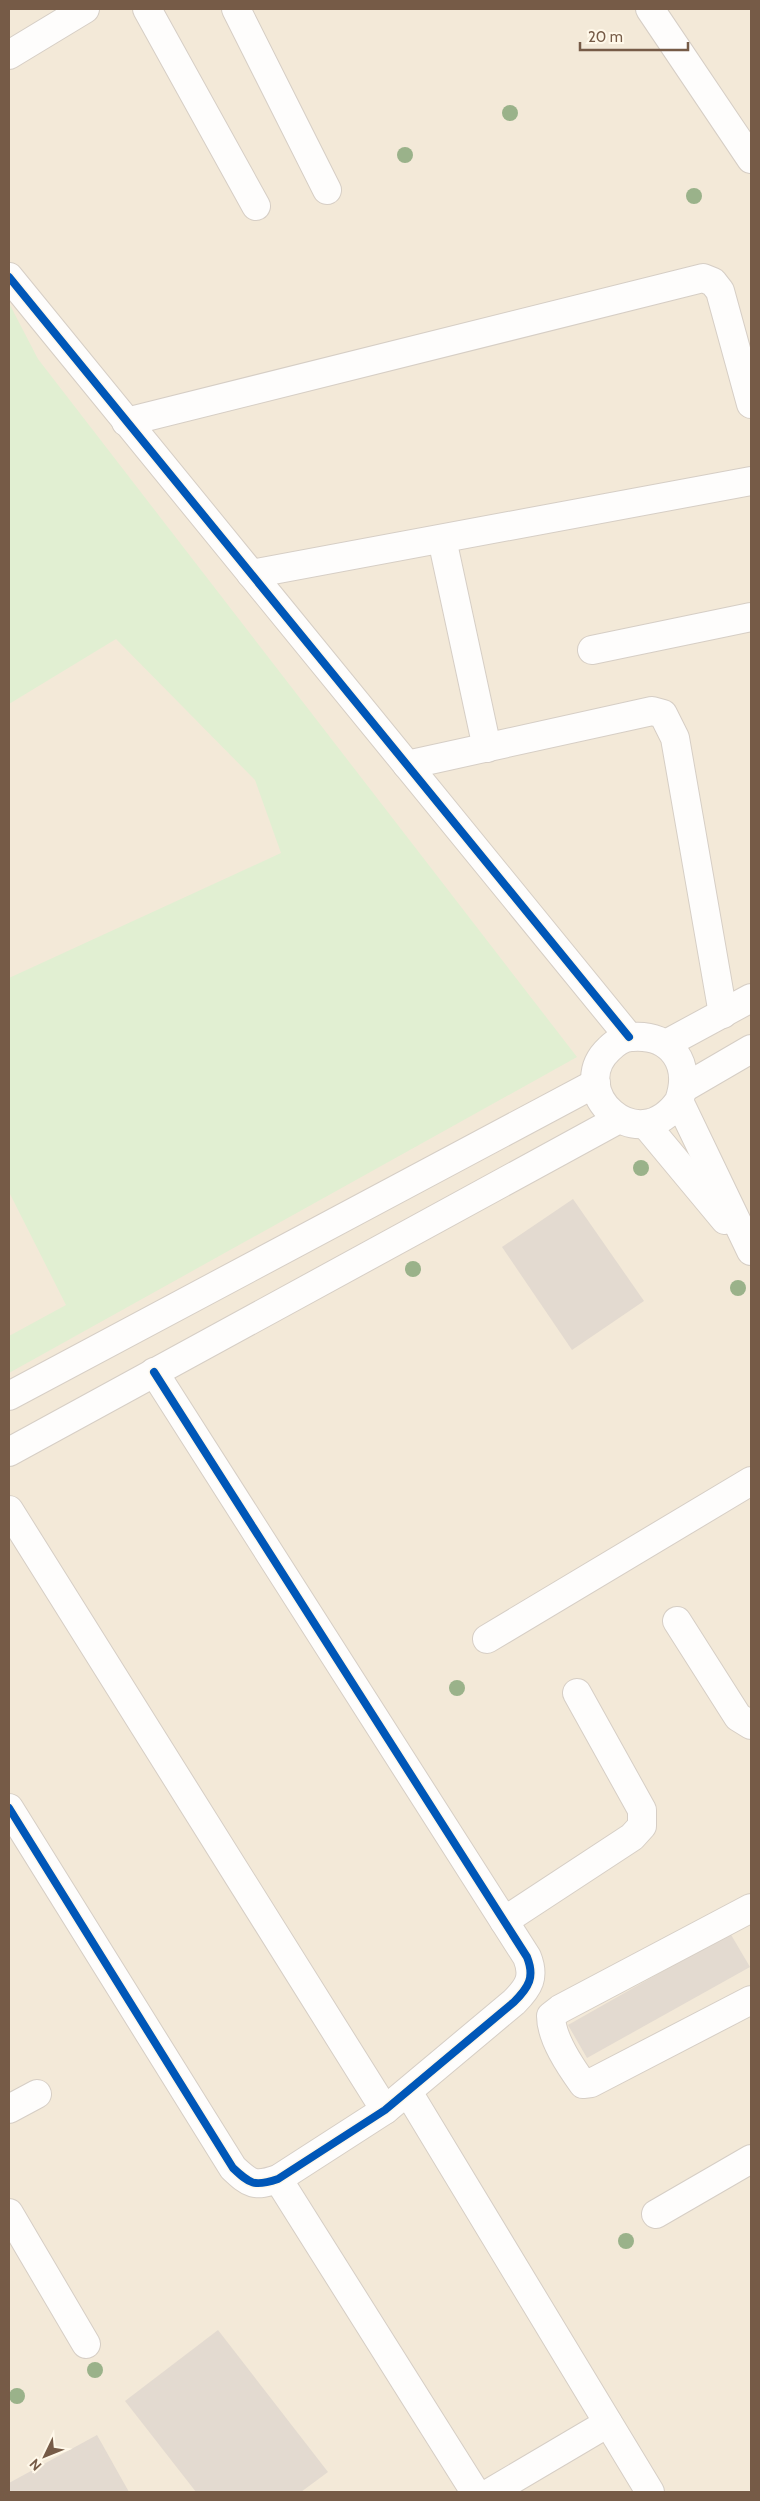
<svg xmlns="http://www.w3.org/2000/svg" width="760" height="2501" font-family="Cabin,sans-serif">
  <style>
    .residential { fill: #f3e9d8 }
    .green { fill: #e1efd2 }
    .building { fill: #e3dad0 }
    .lines { fill: none; stroke-linecap: round; stroke-linejoin: round }
    .street-casing { stroke: #d6cec5; stroke-width: 30 }
    .secondary-casing { stroke: #d6cec5; stroke-width: 30 }
    .street { stroke: #fefdfc; stroke-width: 28 }
    .secondary { stroke: #fefdfc; stroke-width: 28 }
    .cycleway-casing { stroke: #fff8e9; stroke-width: 11 }
    .cycleway { stroke: #0057b8; stroke-width: 8 }
    .tree { fill: #9ab28a }
  </style>
  <rect width="100%" height="100%" fill="#f7f2e8"/>
  <rect class="residential" x="9" y="9" width="742" height="2483"/>
  <path class="green" d="M10 305 38 359 577 1057 9 1373V1336L66 1305 9 1192V978L281 853 255 780 116 639 9 704Z"/>
  <g class="building">
    <path d="M573 1199 644 1301 572 1350 502 1247Z"/>
    <path d="M730 1933 750 1967 587 2058 568 2025Z"/>
    <path d="M218 2330 328 2472 301 2492H196L125 2401Z"/>
    <path d="M97 2435 129 2492H9V2483Z"/>
  </g>
  <g class="lines">
    <defs>
      <g id="street">
        <path d="M147 9 256 206"/>
        <path d="M236 9 327 190"/>
        <path d="M650 9 751 159"/>
        <path d="M9 55 85 9"/>
        <path d="M126 422 703 278 713 282 720 291 751 404"/>
        <path d="M442 539 487 748"/>
        <path d="M251 574 751 481"/>
        <path d="M592 650 751 617"/>
        <path d="M407 765 652 711 663 714 675 738 723 1014"/>
        <path d="M9 1510 385 2110"/>
        <path d="M677 1621 738 1717 751 1725"/>
        <path d="M487 1639 751 1481"/>
        <path d="M9 1808 233 2168C250 2184 254 2187 278 2179L385 2110 514 2002C529 1987 535 1977 527 1957L154 1372"/>
        <path d="M751 1908 560 2009 551 2016C551 2038 570 2066 583 2084L591 2083 751 2000"/>
        <path d="M504 1921 632 1837 642 1826V1810L577 1693"/>
        <path d="M408 2092 650 2492"/>
        <path d="M9 2109 37 2094"/>
        <path d="M278 2179 475 2492"/>
        <path d="M9 2213 86 2344"/>
        <path d="M656 2214 751 2159"/>
        <path d="M491 2492 608 2423"/>
      </g>
      <g id="secondary">
        <path d="M9 277 629 1037"/>
        <path d="M666 1044 751 998"/>
        <path d="M684 1088 751 1049"/>
        <path d="M679 1101C637 1161 565 1090 609 1049 615 1043 623 1037 632 1037 672 1034 692 1064 679 1101L751 1251"/>
        <path d="M646 1125 725 1220"/>
        <path d="M9 1396 596 1083"/>
        <path d="M9 1452 619 1119"/>
      </g>
    </defs>
    <use href="#street" class="street-casing"/>
    <use href="#secondary" class="secondary-casing"/>
    <use href="#street" class="street"/>
    <use href="#secondary" class="secondary"/>
    <defs>
      <g id="cycleway">
        <path d="M9 277 629 1037"/>
        <path d="M9 1808 233 2168C250 2184 254 2187 278 2179L385 2110 514 2002C529 1987 535 1977 527 1957L154 1372"/>
      </g>
    </defs>
    <use href="#cycleway" class="cycleway-casing"/>
    <use href="#cycleway" class="cycleway"/>
  </g>
  <g class="tree">
    <circle cx="510" cy="113" r="8"/>
    <circle cx="405" cy="155" r="8"/>
    <circle cx="694" cy="196" r="8"/>
    <circle cx="641" cy="1168" r="8"/>
    <circle cx="413" cy="1269" r="8"/>
    <circle cx="738" cy="1288" r="8"/>
    <circle cx="457" cy="1688" r="8"/>
    <circle cx="626" cy="2241" r="8"/>
    <circle cx="95" cy="2370" r="8"/>
    <circle cx="17" cy="2396" r="8"/>
  </g>
  <rect width="760" height="2501" fill="none" stroke="#765b47" stroke-width="20"/>
  <g transform="translate(45 2456) rotate(227)" stroke="#fff8e9" stroke-width="4" paint-order="stroke">
  <path d="M0-4L9 19L0 12L-9 19Z" fill="#765b47"/>
  <text y="-8" font-size="14" font-weight="bold" text-anchor="middle" fill="#765b47">N</text>
  </g>
  <path d="M580 42v8h108v-8" fill="none" stroke="#765b47" stroke-width="2.5"/>
  <text x="588" y="42" font-size="15" fill="#765b47" stroke="#fff8e9" stroke-width="4" paint-order="stroke">20 m</text>
</svg>
